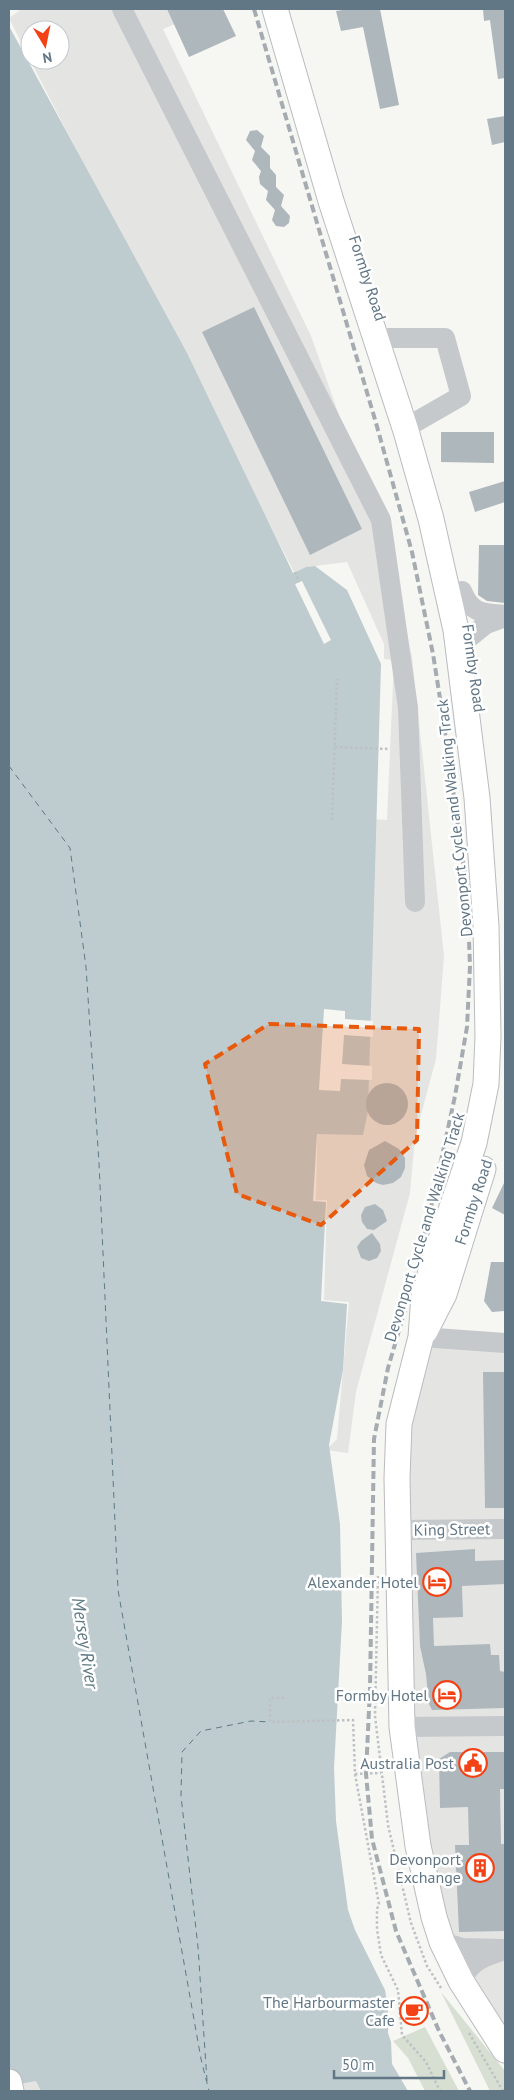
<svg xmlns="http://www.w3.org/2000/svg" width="514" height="2100" font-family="'PT Sans',sans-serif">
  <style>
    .built { fill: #e4e5e3 }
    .green { fill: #d7dfd3 }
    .water { fill: #becbcf }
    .pier { fill: #f6f6f2 }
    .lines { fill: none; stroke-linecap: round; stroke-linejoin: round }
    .ferry { stroke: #5e7a83; stroke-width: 1; stroke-dasharray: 6 5; stroke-linecap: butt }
    .building { fill: #aeb7bc }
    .major-casing { stroke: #b8bcc0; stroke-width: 27 }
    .path { stroke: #bec1c3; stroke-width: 2.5; stroke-dasharray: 2.5 2.5; stroke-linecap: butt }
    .minor { stroke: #c5c9cc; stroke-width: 20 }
    .major { stroke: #fff; stroke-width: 25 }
    .rail { stroke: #a5acb1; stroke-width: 4; stroke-dasharray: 8 4; stroke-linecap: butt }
    .marked { fill: #e8590c; fill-opacity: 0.2; stroke: #e8590c; stroke-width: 4; stroke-dasharray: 10 6; stroke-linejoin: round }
    .labels { text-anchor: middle; stroke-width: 5; stroke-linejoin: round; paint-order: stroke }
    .street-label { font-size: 16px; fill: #627786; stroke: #fff }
    .poi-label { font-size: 16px; fill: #627786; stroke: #fff; text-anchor: end }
    .water-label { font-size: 18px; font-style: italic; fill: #5e7a83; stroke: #fff }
  </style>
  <rect width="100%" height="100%" fill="#f6f6f2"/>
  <g class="built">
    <path d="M22 9H212L163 29 311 336 391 561 412 657 444 956 436 1059 415 1137 410 1193 356 1392 348 1453 326 1450 337 1439 349 1302 324 1300 327 1200H316L320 1004 371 819 387 820 394 660 384 659V644L347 562 307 567 294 572 30 60H60V30H30V60L9 18Z"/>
    <path d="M421 1337 505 1342V2050L425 1883 399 1541Z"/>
    <path d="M9 2056 34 2076 42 2091H9Z"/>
  </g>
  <g class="green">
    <path d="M441 1992 505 2071V2091H490Z"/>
    <path d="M425 2027 459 2091H425L408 2058 393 2041Z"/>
  </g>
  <path class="water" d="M9 26 187 353 293 573 306 567 315 566 347 590 381 664 368 1111 363 1135 317 1134 313 1201 326 1202 321 1301 347 1304 343 1370 329 1445 340 1524 342 1621 334 1768 336 1821 348 1910 355 1930 385 1990 388 2008V2033L391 2042 392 2064 408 2091H41L36 2081 19 2084H9Z"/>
  <g class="pier">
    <path d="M302 581 331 640 324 644 295 584Z"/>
    <path d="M324 1009 345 1011V1019L373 1021V1037L344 1035 342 1064 372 1066V1080L341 1079 340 1091 319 1090Z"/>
  </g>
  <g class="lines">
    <g class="ferry">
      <path d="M9 766 70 848 86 967 99 1163 118 1590 201 2059 209 2091"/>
      <path d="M207 2081 198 1947 181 1796 182 1752 201 1731 251 1721 270 1722"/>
    </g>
  </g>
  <g class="building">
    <path d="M167 9H223L236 36 189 57Z"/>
    <path d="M349 9H380L399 105 380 109 363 27 341 31 336 11Z"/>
    <path d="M483 9H505V78L498 79 490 20 484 21Z"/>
    <path d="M505 116V142L492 145 487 119Z"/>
    <path d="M257 130 264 136 261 147 270 156V168L276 175V187L284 195 281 206 290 216 289 223 284 227 276 226 272 220 275 210 266 200 268 191 260 184 259 177 261 171 252 160 255 151 246 140 250 131Z"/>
    <path d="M254 307 362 529 310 555 202 332Z"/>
    <path d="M441 432H494V463L441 462Z"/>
    <path d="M505 481V502L475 512 469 492Z"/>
    <path d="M479 545H505V603L487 601 478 595Z"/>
    <circle cx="387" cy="1104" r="21"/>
    <path d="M385 1141 399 1149 405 1158V1168L401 1177 393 1183 383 1185 376 1183 367 1176 364 1165 369 1150Z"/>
    <path d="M505 1181V1215L492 1208Z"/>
    <path d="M375 1204 383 1210 387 1221 374 1230 367 1229 362 1222 361 1215 365 1207Z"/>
    <path d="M372 1233 380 1244 381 1251 377 1258 369 1261 361 1258 357 1247 361 1241Z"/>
    <path d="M491 1262H505L504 1311 492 1312 484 1301Z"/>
    <path d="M483 1372H505V1508H485Z"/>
    <path d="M475 1549V1561L505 1560V1584L462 1586 463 1617 433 1618 434 1646 490 1644 491 1655H499L500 1671 505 1672V1708L432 1710 429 1704 426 1674 420 1646 416 1553Z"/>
    <path d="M450 1752H505V1789H500L501 1844H505V1931L459 1932 455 1845H469L468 1807 440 1808 439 1759Z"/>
  </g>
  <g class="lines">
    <defs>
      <g id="major">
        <path d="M275 9 331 201 406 431 431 519 456 630 477 798 486 926 488 1036 486 1084 474 1143 437 1251 424 1295 421 1337 399 1424 397 1478 402 1727 418 1846 434 1917 442 1942 461 1981 505 2050"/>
        <path d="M425 1331 444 1294 483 1169"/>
        <path d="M9 2082 11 2091"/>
      </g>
    </defs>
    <use href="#major" class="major-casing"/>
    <g class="path">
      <path d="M295 572 299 582"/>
      <path d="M335 747 390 749"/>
      <path d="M332 820 337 679"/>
      <path d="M378 1576 375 1716 388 1825 411 1923 427 1966 441 1988"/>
      <path d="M284 1698H270V1722L353 1720 355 1774 379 1904 377 1909V1929L381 1955 398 1990 402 2035 426 2062 440 2091"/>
      <path d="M355 1774 381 1773"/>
      <path d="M469 2033 503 2091"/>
    </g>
    <g class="minor">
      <path d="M122 9 381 520 408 708 415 902"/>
      <path d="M388 338H445L461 396 414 423"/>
      <path d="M462 591C471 614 483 613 505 615"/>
      <path d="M470 637 486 624 505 617"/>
      <path d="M421 1337 505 1343"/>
      <path d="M398 1530 505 1529"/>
      <path d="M402 1727 505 1726"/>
      <path d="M442 1942 463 1948 505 1949"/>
      <path d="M461 1981C470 1963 480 1958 499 1952"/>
    </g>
    <use href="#major" class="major"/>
    <path class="rail" d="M254 9 376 423 412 552 433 654 442 711 467 890 470 966 467 1027 455 1096 419 1262 388 1368 374 1439 370 1688 366 1774 372 1839 396 1931 439 2031 470 2091"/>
  </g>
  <path class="marked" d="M269 1024 419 1029 417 1140 321 1225 237 1194 205 1064Z"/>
  <defs>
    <symbol id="hotel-ring" viewBox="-11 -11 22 22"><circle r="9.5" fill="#fff" stroke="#f34215" stroke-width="1.5"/><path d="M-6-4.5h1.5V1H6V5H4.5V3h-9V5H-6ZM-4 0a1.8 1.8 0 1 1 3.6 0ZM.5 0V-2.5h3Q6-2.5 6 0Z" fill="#f34215"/></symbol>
    <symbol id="civic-ring" viewBox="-11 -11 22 22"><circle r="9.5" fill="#fff" stroke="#f34215" stroke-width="1.5"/><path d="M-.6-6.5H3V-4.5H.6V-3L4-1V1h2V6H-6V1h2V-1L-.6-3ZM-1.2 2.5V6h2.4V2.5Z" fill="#f34215"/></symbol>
    <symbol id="building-ring" viewBox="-11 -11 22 22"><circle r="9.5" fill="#fff" stroke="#f34215" stroke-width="1.5"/><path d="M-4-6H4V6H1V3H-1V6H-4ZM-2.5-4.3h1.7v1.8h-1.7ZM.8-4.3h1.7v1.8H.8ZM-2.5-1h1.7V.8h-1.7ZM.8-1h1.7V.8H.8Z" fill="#f34215"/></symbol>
    <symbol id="cafe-ring" viewBox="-11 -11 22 22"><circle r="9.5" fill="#fff" stroke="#f34215" stroke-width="1.5"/><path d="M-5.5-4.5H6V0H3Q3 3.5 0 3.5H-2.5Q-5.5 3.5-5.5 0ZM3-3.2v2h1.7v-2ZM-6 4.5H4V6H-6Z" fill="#f34215"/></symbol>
  </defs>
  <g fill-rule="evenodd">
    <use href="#hotel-ring" x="421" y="1566" width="32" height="32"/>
    <use href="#hotel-ring" x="431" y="1679" width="32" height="32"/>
    <use href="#civic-ring" x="457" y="1747" width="32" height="32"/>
    <use href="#building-ring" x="464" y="1852" width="32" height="32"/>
    <use href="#cafe-ring" x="398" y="1995" width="32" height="32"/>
  </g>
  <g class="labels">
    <g class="street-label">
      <text transform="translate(368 278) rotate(72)" y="6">Formby Road</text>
      <text transform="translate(474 668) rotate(82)" y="6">Formby Road</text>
      <text transform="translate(454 818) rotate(-96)" y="6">Devonport Cycle and Walking Track</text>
      <text transform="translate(473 1202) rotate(-72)" y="6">Formby Road</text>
      <text transform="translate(424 1227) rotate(-73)" y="6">Devonport Cycle and Walking Track</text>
      <text transform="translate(452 1529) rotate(-1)" y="6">King Street</text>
    </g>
    <g class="poi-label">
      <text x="418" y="1588">Alexander Hotel</text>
      <text x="428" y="1701">Formby Hotel</text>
      <text x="454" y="1769">Australia Post</text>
      <text x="461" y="1865">Devonport<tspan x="461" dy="18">Exchange</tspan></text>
      <text x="395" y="2008">The Harbourmaster<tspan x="395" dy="18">Cafe</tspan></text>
    </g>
    <g class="water-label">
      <text transform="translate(85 1643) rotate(81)" y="6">Mersey River</text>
    </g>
  </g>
  <rect width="514" height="2100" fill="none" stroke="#627786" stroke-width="20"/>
  <g transform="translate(45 45) rotate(170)"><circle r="24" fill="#ffffff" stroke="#c0c9cf"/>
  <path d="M0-4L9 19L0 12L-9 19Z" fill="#f34215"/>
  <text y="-8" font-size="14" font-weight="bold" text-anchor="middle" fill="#627786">N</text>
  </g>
  <path d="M334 2070v8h110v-8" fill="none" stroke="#627786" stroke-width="2.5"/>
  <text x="342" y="2070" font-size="15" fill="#627786" stroke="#ffffff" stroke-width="4" paint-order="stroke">50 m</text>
</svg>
